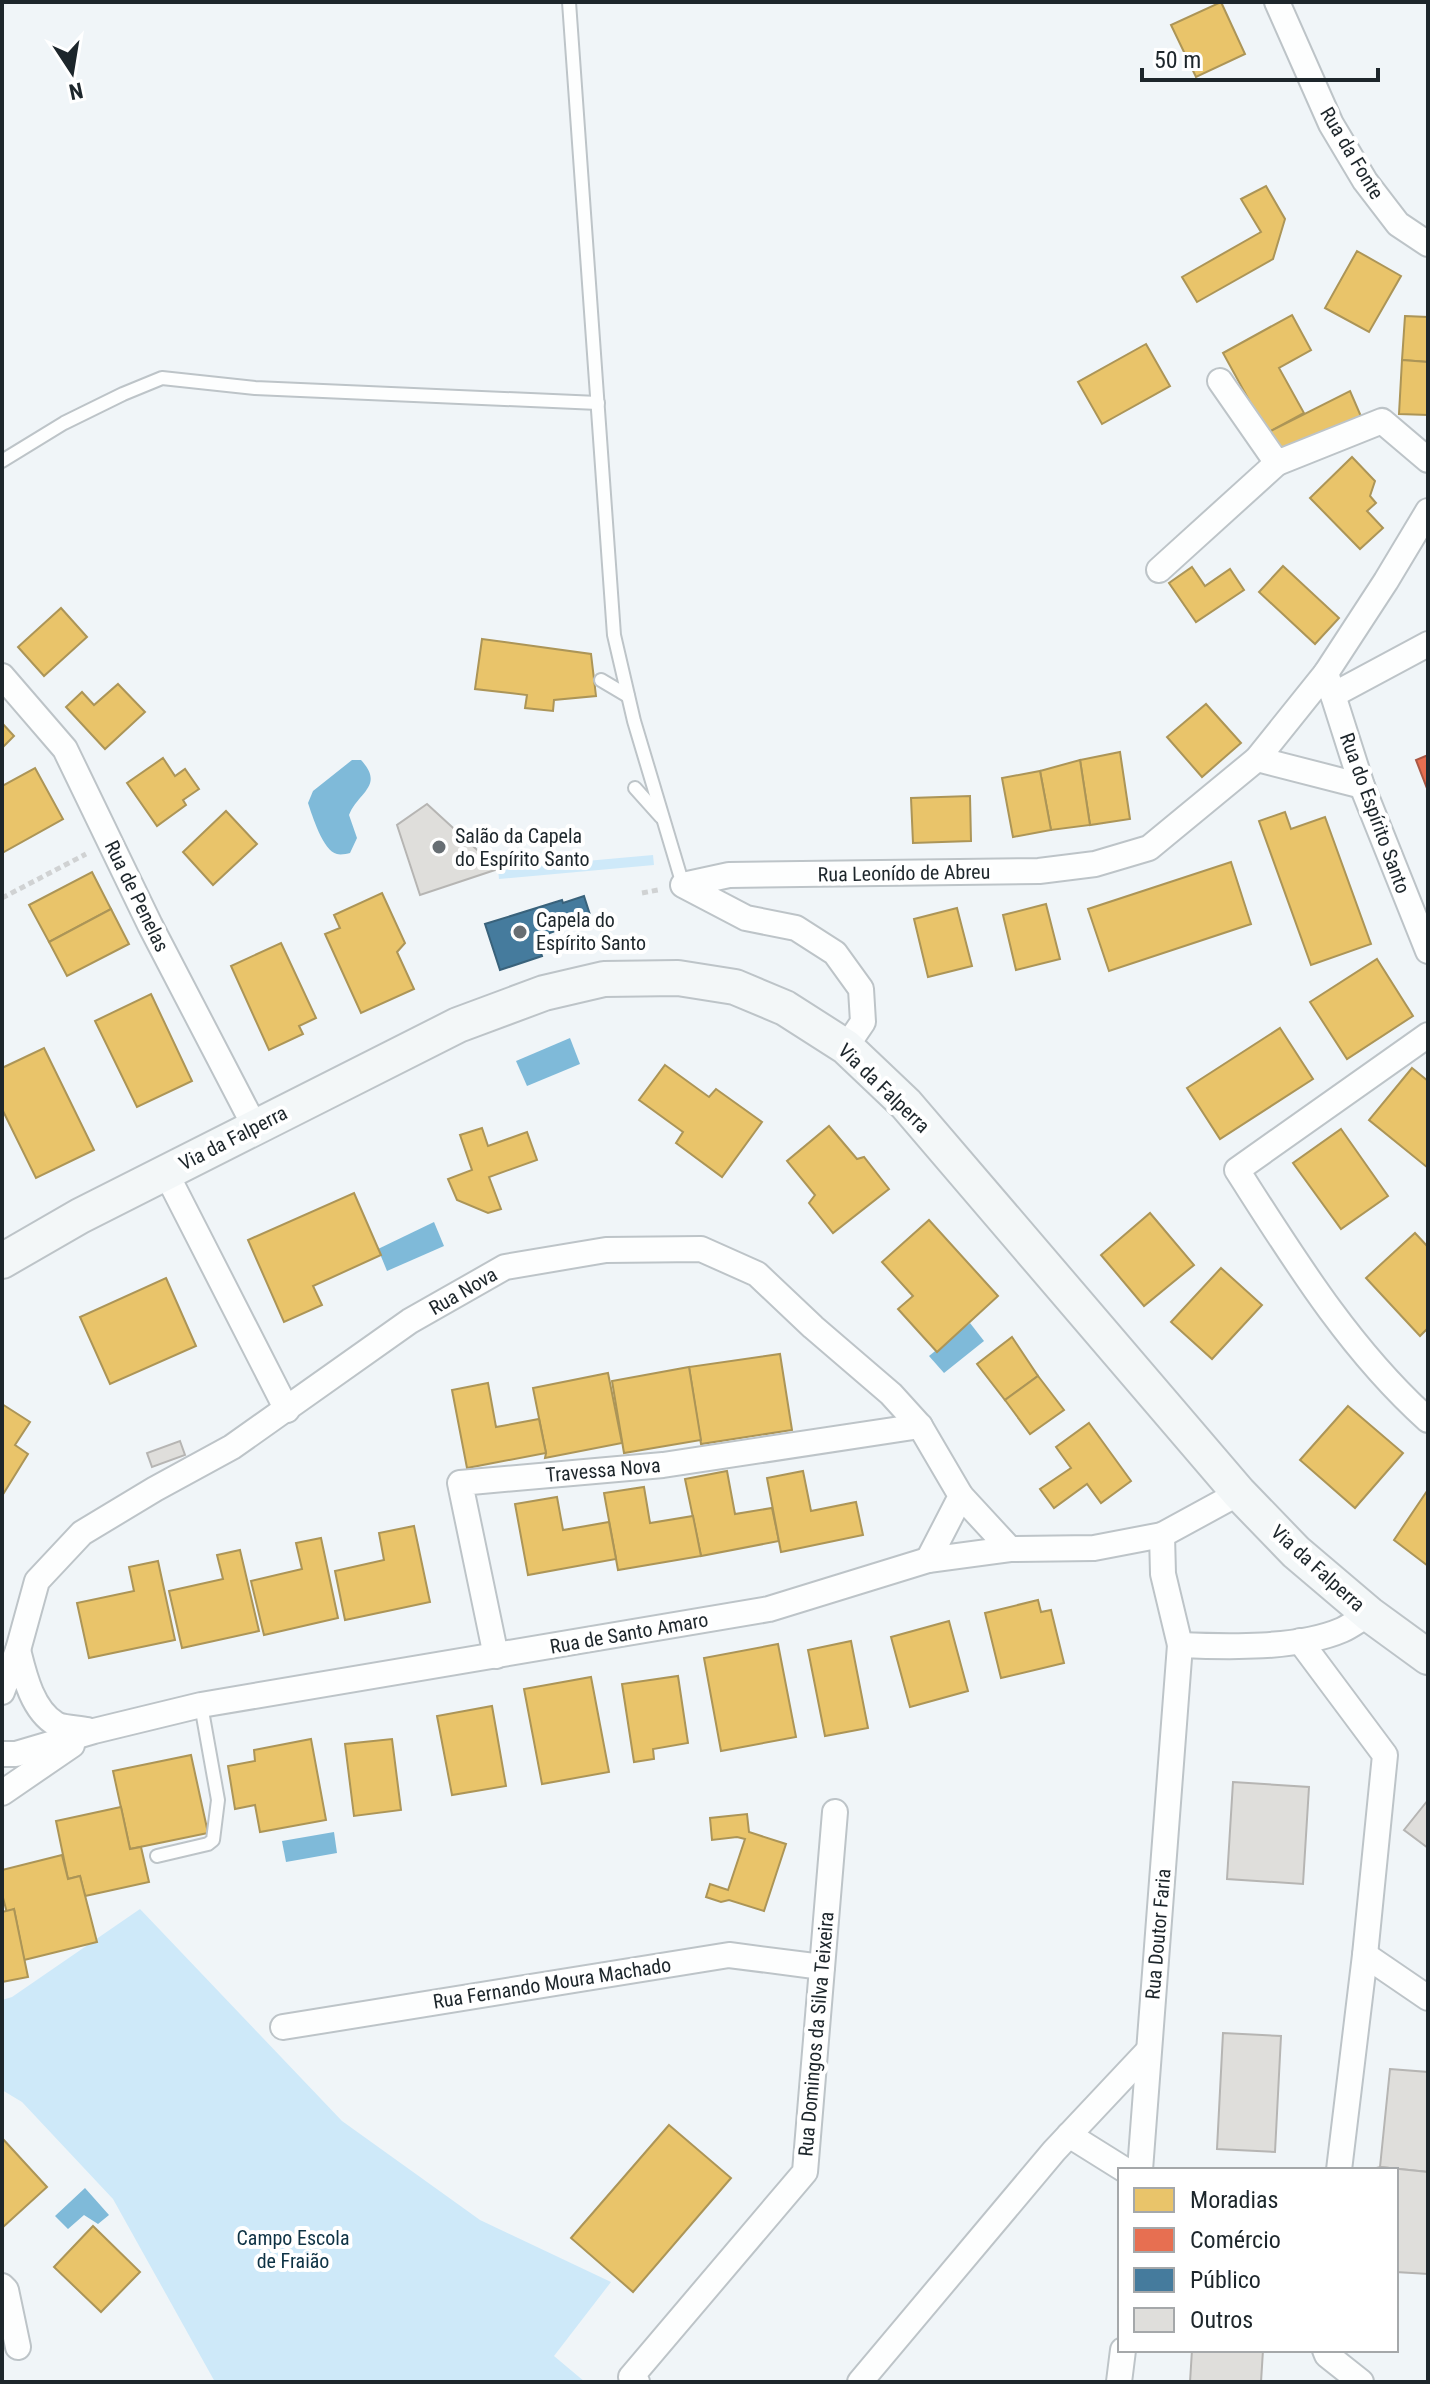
<svg xmlns="http://www.w3.org/2000/svg" width="1430" height="2384" font-family="'Roboto Condensed',sans-serif">
  <style>
    .green { fill: #cee9f9 }
    .water { fill: #7fbad9 }
    .homes { fill: #e9c46a; stroke: #ac9557; stroke-width: 2 }
    .shops { fill: #e76f51; stroke: #aa5946; stroke-width: 2 }
    .public { fill: #457b9d; stroke: #39627b; stroke-width: 2 }
    .building { fill: #dfdedb; stroke: #b6b5b3; stroke-width: 2 }
    .lines { fill: none; stroke-linecap: round; stroke-linejoin: round }
    .lane-casing { stroke: #bdc4c8; stroke-width: 16 }
    .street-casing { stroke: #bdc4c8; stroke-width: 28 }
    .secondary-casing { stroke: #bdc4c8; stroke-width: 38 }
    .path { stroke: #d0d2d3; stroke-width: 5; stroke-dasharray: 6 4; stroke-linecap: butt }
    .lane { stroke: #fdfefe; stroke-width: 12 }
    .street { stroke: #fdfefe; stroke-width: 24 }
    .secondary { stroke: #f3f7f8; stroke-width: 34 }
    .poi-dot { fill: #676e73; stroke: #fff; stroke-width: 3 }
    .labels { text-anchor: middle; stroke-width: 8; stroke-linejoin: round; paint-order: stroke }
    .street-label { font-size: 20px; fill: #1d262b; stroke: #fff }
    .poi-label { font-size: 20px; fill: #1d262b; stroke: #fff; text-anchor: start }
    .park-label { font-size: 20px; fill: #0d3244; stroke: #fff }
  </style>
  <rect width="100%" height="100%" fill="#f0f5f8"/>
  <g class="green">
    <path d="M653 855 654 865 499 879 498 869Z"/>
    <path d="M140 1909 342 2121 480 2220 611 2282 554 2356 585 2382H215L113 2199 22 2102 2 2090V2000L12 1997Z"/>
  </g>
  <g class="water">
    <path d="M352 760H361C385 786 358 792 349 815L357 838 350 853C347 854 340 855 337 854 323 851 312 815 308 803L313 791Z"/>
    <path d="M570 1038 580 1064 527 1086 516 1061Z"/>
    <path d="M434 1222 444 1246 387 1271 378 1249Z"/>
    <path d="M970 1323 984 1341 944 1373 929 1356Z"/>
    <path d="M334 1832 337 1853 286 1862 282 1841Z"/>
    <path d="M85 2188 109 2215 98 2224 84 2215 68 2229 55 2216Z"/>
  </g>
  <g class="homes">
    <path d="M1221 2 1245 54 1196 77 1171 25Z"/>
    <path d="M1266 186 1285 219 1273 259 1197 302 1182 277 1261 232 1241 199Z"/>
    <path d="M1357 251 1401 276 1369 332 1325 308Z"/>
    <path d="M1292 315 1311 350 1279 368 1304 413 1267 433 1223 353Z"/>
    <path d="M1405 316 1428 317V362L1402 360Z"/>
    <path d="M1146 344 1170 386 1102 424 1078 382Z"/>
    <path d="M1402 360 1428 362V415L1399 414Z"/>
    <path d="M1350 391 1363 421 1282 455 1267 433Z"/>
    <path d="M1352 457 1375 481 1370 496 1376 503 1367 511 1383 528 1360 549 1310 498Z"/>
    <path d="M1283 566 1339 618 1315 644 1259 592Z"/>
    <path d="M1192 567 1205 586 1230 569 1244 590 1196 622 1169 583Z"/>
    <path d="M61 608 87 637 44 676 18 647Z"/>
    <path d="M482 639 591 654 596 696 554 700 553 711 525 708 527 695 475 689Z"/>
    <path d="M118 684 145 712 105 749 66 707 82 692 94 705Z"/>
    <path d="M1206 704 1241 743 1202 777 1167 737Z"/>
    <path d="M2 723 14 736 2 748Z"/>
    <path d="M1120 752 1130 819 1090 825 1080 760Z"/>
    <path d="M163 758 175 776 185 769 199 789 183 800 186 805 157 826 127 783Z"/>
    <path d="M1080 760 1090 825 1051 830 1040 771Z"/>
    <path d="M35 768 63 819 2 853V786Z"/>
    <path d="M1040 771 1051 830 1013 837 1002 778Z"/>
    <path d="M970 796 971 841 913 843 911 798Z"/>
    <path d="M226 811 257 844 213 885 183 852Z"/>
    <path d="M1285 812 1291 829 1325 817 1371 944 1311 965 1259 821Z"/>
    <path d="M1231 862 1251 924 1109 971 1088 909Z"/>
    <path d="M92 872 111 909 49 942 29 905Z"/>
    <path d="M382 893 405 943 397 952 414 989 361 1013 325 934 340 928 334 915Z"/>
    <path d="M1046 904 1060 959 1016 970 1003 915Z"/>
    <path d="M957 908 972 966 928 977 914 919Z"/>
    <path d="M111 909 129 944 67 976 49 942Z"/>
    <path d="M281 943 316 1018 299 1026 303 1034 269 1050 231 966Z"/>
    <path d="M1377 959 1413 1016 1347 1059 1310 1002Z"/>
    <path d="M151 994 192 1081 137 1107 95 1021Z"/>
    <path d="M1280 1028 1313 1079 1220 1139 1187 1088Z"/>
    <path d="M44 1048 94 1150 36 1178 2 1109V1068Z"/>
    <path d="M665 1065 709 1097 716 1089 762 1122 722 1177 676 1143 683 1132 639 1100Z"/>
    <path d="M1412 1068 1428 1081V1168L1369 1120Z"/>
    <path d="M829 1126 857 1159 864 1157 889 1189 833 1233 809 1203 815 1195 787 1161Z"/>
    <path d="M482 1128 488 1146 527 1132 537 1160 489 1177 501 1209 488 1213 457 1200 448 1179 472 1170 460 1135Z"/>
    <path d="M1341 1129 1388 1196 1341 1229 1293 1163Z"/>
    <path d="M354 1193 381 1255 313 1286 322 1305 284 1322 248 1240Z"/>
    <path d="M1150 1213 1194 1265 1144 1306 1101 1255Z"/>
    <path d="M929 1220 998 1296 937 1352 898 1309 913 1296 882 1262Z"/>
    <path d="M1415 1233 1428 1247V1328L1420 1336 1366 1278Z"/>
    <path d="M1221 1268 1262 1305 1212 1359 1171 1322Z"/>
    <path d="M166 1278 196 1346 110 1384 80 1317Z"/>
    <path d="M1012 1337 1038 1376 1005 1400 977 1364Z"/>
    <path d="M780 1354 792 1430 701 1444 689 1367Z"/>
    <path d="M689 1367 701 1440 624 1453 612 1381Z"/>
    <path d="M608 1373 622 1443 545 1458 546 1453 533 1388Z"/>
    <path d="M1038 1376 1064 1410 1030 1434 1005 1400Z"/>
    <path d="M488 1383 496 1427 539 1419 546 1453 467 1468 452 1390Z"/>
    <path d="M2 1404 30 1422 15 1445 28 1454 2 1496Z"/>
    <path d="M1348 1406 1403 1453 1355 1508 1300 1460Z"/>
    <path d="M1089 1423 1131 1481 1101 1503 1087 1484 1054 1508 1040 1489 1071 1468 1056 1447Z"/>
    <path d="M727 1471 735 1514 772 1508 779 1541 701 1556 685 1479Z"/>
    <path d="M803 1471 811 1511 856 1502 863 1535 781 1552 767 1478Z"/>
    <path d="M644 1487 650 1523 693 1516 701 1556 618 1570 604 1493Z"/>
    <path d="M1427 1491 1428 1492V1566L1394 1540Z"/>
    <path d="M557 1497 563 1530 609 1522 616 1559 528 1575 515 1504Z"/>
    <path d="M414 1526 430 1602 345 1620 335 1571 384 1560 379 1533Z"/>
    <path d="M321 1538 338 1618 264 1635 251 1581 302 1569 296 1543Z"/>
    <path d="M240 1550 259 1631 182 1648 169 1591 223 1579 217 1555Z"/>
    <path d="M158 1561 175 1640 89 1658 77 1603 134 1591 129 1567Z"/>
    <path d="M1038 1600 1041 1612 1051 1610 1064 1663 1001 1678 985 1613Z"/>
    <path d="M949 1621 968 1691 910 1707 891 1637Z"/>
    <path d="M851 1641 868 1728 825 1736 808 1650Z"/>
    <path d="M778 1644 796 1737 721 1751 704 1658Z"/>
    <path d="M678 1676 688 1743 653 1749 654 1759 634 1762 622 1684Z"/>
    <path d="M591 1677 609 1772 542 1784 524 1689Z"/>
    <path d="M492 1706 506 1786 452 1795 437 1716Z"/>
    <path d="M311 1739 326 1820 260 1832 255 1805 235 1809 228 1766 255 1761 254 1750Z"/>
    <path d="M392 1739 401 1810 354 1816 345 1744Z"/>
    <path d="M191 1755 208 1833 130 1849 113 1771Z"/>
    <path d="M121 1807 130 1849 141 1847 149 1882 85 1896 80 1876 68 1879 56 1821Z"/>
    <path d="M747 1814 749 1832 786 1844 764 1911 729 1900 721 1902 706 1897 710 1884 728 1890 745 1839 737 1837 712 1840 710 1818Z"/>
    <path d="M62 1855 68 1879 80 1876 97 1942 24 1960 14 1909 7 1913 2 1894V1870Z"/>
    <path d="M14 1909 28 1977 2 1982V1912Z"/>
    <path d="M669 2125 731 2178 633 2292 571 2238Z"/>
    <path d="M2 2138 47 2187 2 2228Z"/>
    <path d="M93 2226 140 2272 101 2312 54 2267Z"/>
  </g>
  <path class="shops" d="M1428 755V791L1416 760Z"/>
  <path class="public" d="M584 896 591 918 536 938 542 956 500 970 485 924 562 900 563 903Z"/>
  <g class="building">
    <path d="M427 804 498 869 420 895 397 825Z"/>
    <path d="M180 1441 185 1455 152 1467 147 1453Z"/>
    <path d="M1233 1782 1309 1787 1303 1884 1227 1879Z"/>
    <path d="M1428 1800V1848L1404 1830Z"/>
    <path d="M1223 2033 1281 2036 1275 2152 1217 2149Z"/>
    <path d="M1390 2069 1428 2072V2172L1380 2167Z"/>
    <path d="M1380 2167 1428 2172V2274L1396 2272V2170H1369Z"/>
    <path d="M1192 2350H1263L1261 2382H1190Z"/>
  </g>
  <g class="lines">
    <defs>
      <g id="lane">
        <path d="M569 2 614 635 634 721 683 885"/>
        <path d="M2 461 64 423 123 394 162 378 255 388 598 403"/>
        <path d="M601 680 628 696"/>
        <path d="M635 788 661 817"/>
        <path d="M157 1856 208 1844 213 1840 218 1800 201 1705"/>
      </g>
      <g id="street">
        <path d="M1277 2 1331 124 1365 181 1398 224 1428 244"/>
        <path d="M1220 381 1277 463 1382 421 1428 460"/>
        <path d="M1159 570 1277 463"/>
        <path d="M1326 673 1362 786 1428 951"/>
        <path d="M2 676 65 749 150 925 255 1127"/>
        <path d="M1333 695 1428 644"/>
        <path d="M1257 759 1362 786"/>
        <path d="M1428 1035 1237 1170C1294 1259 1349 1349 1428 1420"/>
        <path d="M846 1047 863 1022 861 989 835 953 796 928 746 918 683 885 729 875 1039 871 1095 864 1149 848 1257 759 1326 673 1386 581 1428 511"/>
        <path d="M166 1173 287 1410"/>
        <path d="M961 1496 1010 1549"/>
        <path d="M1300 1641 1385 1755 1365 1955 1339 2170"/>
        <path d="M1180 1645 1163 1574 1162 1535 1239 1493"/>
        <path d="M18 1650 37 1581 82 1533 155 1489 232 1447 410 1321 505 1267 606 1250 701 1249 757 1274 813 1327 891 1394 920 1426 961 1496 928 1560"/>
        <path d="M496 1656 460 1483 663 1465 920 1426"/>
        <path d="M2 1692 18 1650C24 1674 32 1710 56 1724 63 1728 78 1728 87 1730"/>
        <path d="M2 1754H16L94 1731 201 1705 769 1609 928 1560 1010 1549 1094 1548 1162 1535"/>
        <path d="M2 1793 72 1745"/>
        <path d="M1365 1955 1428 1998"/>
        <path d="M283 2027 729 1955 822 1967"/>
        <path d="M1069 2135 1125 2170"/>
        <path d="M1140 2170 1180 1645C1227 1647 1298 1649 1342 1630 1351 1626 1360 1619 1369 1614"/>
        <path d="M2 2286 6 2290 18 2347"/>
        <path d="M1325 2350 1327 2355 1361 2382"/>
        <path d="M637 2382 631 2377 805 2172 835 1812"/>
        <path d="M860 2382 1054 2151 1148 2051"/>
        <path d="M1119 2382 1123 2350"/>
      </g>
      <path id="secondary" d="M2 1261 80 1216 458 1025 544 993 604 979 678 978 735 987 785 1008 846 1047 906 1104 1239 1493 1296 1552 1369 1614 1428 1657"/>
    </defs>
    <use href="#lane" class="lane-casing"/>
    <use href="#street" class="street-casing"/>
    <use href="#secondary" class="secondary-casing"/>
    <g class="path">
      <path d="M642 893 658 890"/>
      <path d="M2 898 86 854"/>
    </g>
    <use href="#lane" class="lane"/>
    <use href="#street" class="street"/>
    <use href="#secondary" class="secondary"/>
  </g>
  <g class="poi-dot">
    <circle cx="439" cy="847" r="8"/>
    <circle cx="520" cy="932" r="8"/>
  </g>
  <g class="labels">
    <g class="street-label">
      <text transform="translate(1352 153) rotate(59)" y="7">Rua da Fonte</text>
      <text transform="translate(1375 813) rotate(70)" y="7">Rua do Espírito Santo</text>
      <text transform="translate(904 873) rotate(-1)" y="7">Rua Leonído de Abreu</text>
      <text transform="translate(137 896) rotate(64)" y="7">Rua de Penelas</text>
      <text transform="translate(884 1088) rotate(44)" y="7">Via da Falperra</text>
      <text transform="translate(233 1138) rotate(-27)" y="7">Via da Falperra</text>
      <text transform="translate(463 1291) rotate(-30)" y="7">Rua Nova</text>
      <text transform="translate(603 1470) rotate(-5)" y="7">Travessa Nova</text>
      <text transform="translate(1318 1568) rotate(42)" y="7">Via da Falperra</text>
      <text transform="translate(629 1633) rotate(-10)" y="7">Rua de Santo Amaro</text>
      <text transform="translate(1158 1934) rotate(-85)" y="7">Rua Doutor Faria</text>
      <text transform="translate(552 1983) rotate(-9)" y="7">Rua Fernando Moura Machado</text>
      <text transform="translate(816 2034) rotate(-85)" y="7">Rua Domingos da Silva Teixeira</text>
    </g>
    <g class="poi-label">
      <text x="455" y="843">Salão da Capela<tspan x="455" dy="23">do Espírito Santo</tspan></text>
      <text x="536" y="927">Capela do<tspan x="536" dy="23">Espírito Santo</tspan></text>
    </g>
    <g class="park-label">
      <text x="293" y="2245">Campo Escola<tspan x="293" dy="23">de Fraião</tspan></text>
    </g>
  </g>
  <rect width="1430" height="2384" fill="none" stroke="#1d262b" stroke-width="8"/>
  <rect x="1118" y="2168" width="280" height="184" fill="#ffffff" stroke="#a5a8aa" stroke-width="2"/>
  <rect x="1134" y="2188" width="40" height="24" fill="#e9c46a" stroke="#a5a8aa" stroke-width="2"/>
  <text x="1190" y="2208" font-size="24" fill="#1d262b">Moradias</text>
  <rect x="1134" y="2228" width="40" height="24" fill="#e76f51" stroke="#a5a8aa" stroke-width="2"/>
  <text x="1190" y="2248" font-size="24" fill="#1d262b">Comércio</text>
  <rect x="1134" y="2268" width="40" height="24" fill="#457b9d" stroke="#a5a8aa" stroke-width="2"/>
  <text x="1190" y="2288" font-size="24" fill="#1d262b">Público</text>
  <rect x="1134" y="2308" width="40" height="24" fill="#dfdedb" stroke="#a5a8aa" stroke-width="2"/>
  <text x="1190" y="2328" font-size="24" fill="#1d262b">Outros</text>
  <g transform="translate(72 72) rotate(168)" stroke="#ffffff" stroke-width="6" paint-order="stroke">
  <path d="M0-6L14 30L0 20L-14 30Z" fill="#1d262b"/>
  <text y="-12" font-size="22" font-weight="bold" text-anchor="middle" fill="#1d262b">N</text>
  </g>
  <path d="M1142 68v12h236v-12" fill="none" stroke="#1d262b" stroke-width="4"/>
  <text x="1154" y="68" font-size="24" fill="#1d262b" stroke="#ffffff" stroke-width="6" paint-order="stroke">50 m</text>
</svg>
